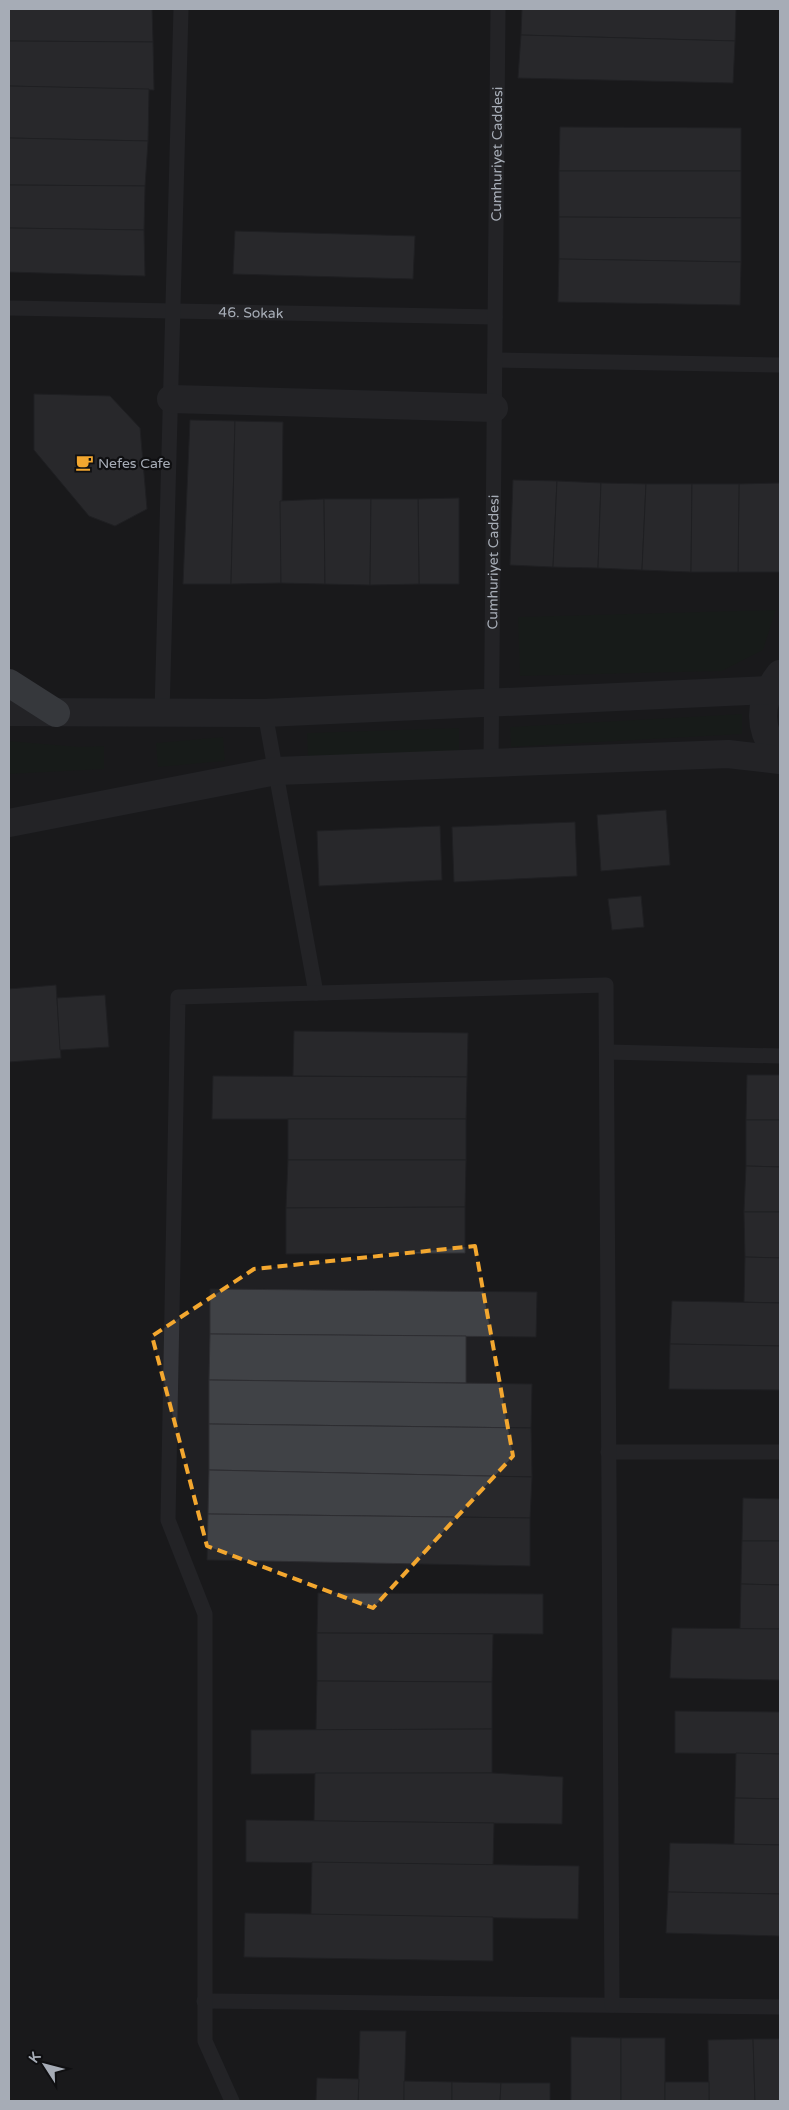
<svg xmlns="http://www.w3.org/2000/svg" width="789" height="2110" font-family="'Varela Round',sans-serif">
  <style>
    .built { fill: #202023 }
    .green { fill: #1c241d }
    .building { fill: #404246; stroke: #2e2e32 }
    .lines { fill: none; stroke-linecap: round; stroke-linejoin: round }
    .lane { stroke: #35363b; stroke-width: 15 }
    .street { stroke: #35363b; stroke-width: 28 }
    .highway { stroke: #61656c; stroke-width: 28 }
    .marked { fill: none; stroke: #f3a72f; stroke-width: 4; stroke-dasharray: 10 6; stroke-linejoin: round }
    .labels { text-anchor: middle; stroke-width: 4.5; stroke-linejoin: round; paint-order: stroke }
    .street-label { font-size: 14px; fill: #a6acb6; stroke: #0f0f11 }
    .poi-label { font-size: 14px; fill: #a6acb6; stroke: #0f0f11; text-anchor: start }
  </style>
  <rect width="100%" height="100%" fill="#141416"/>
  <rect class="built" x="9" y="9" width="771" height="2092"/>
  <g class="green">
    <path d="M776 610 763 650 722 671 520 676 518 617Z"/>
    <path d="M742 714V734L511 747 510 727Z"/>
    <path d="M459 728V751L308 756 307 733Z"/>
    <path d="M223 737 225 761 158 767 156 743Z"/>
    <path d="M9 741 79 747 104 746V769L9 774Z"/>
  </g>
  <g class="building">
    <path d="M9 9H152L153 42 9 41Z"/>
    <path d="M522 9H736L735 41 521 35Z"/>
    <path d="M521 35 735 41 733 83 518 78Z"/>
    <path d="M9 41 153 42 154 90 9 86Z"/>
    <path d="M9 86 149 89 148 141 9 138Z"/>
    <path d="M560 127 741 128V171H559Z"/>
    <path d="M9 138 148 141 145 186 9 185Z"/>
    <path d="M559 171H741V218L559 217Z"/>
    <path d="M9 185 145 186 144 230 9 228Z"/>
    <path d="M559 217 741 218V262L559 259Z"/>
    <path d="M9 228 144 230 145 276 9 272Z"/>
    <path d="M235 231 415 236 413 279 233 274Z"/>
    <path d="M559 259 741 262 740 305 558 302Z"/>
    <path d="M34 394 110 396 140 428 147 509 115 526 89 516 34 450Z"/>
    <path d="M190 420 235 421 231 584H183Z"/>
    <path d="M235 421 283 422 281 583 231 584Z"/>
    <path d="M513 480 557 481 553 567 510 565Z"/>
    <path d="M557 481 601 483 598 568 553 567Z"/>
    <path d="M601 483 646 484 642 570 598 568Z"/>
    <path d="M780 483V572H738L739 484Z"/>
    <path d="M646 484H692L691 572 642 570Z"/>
    <path d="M692 484H739L738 572H691Z"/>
    <path d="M459 498V584H419L418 499Z"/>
    <path d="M324 499 325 584 281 583 280 501Z"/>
    <path d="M324 499H371L370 585 325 584Z"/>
    <path d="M371 499H418L419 584 370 585Z"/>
    <path d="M666 810 670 865 601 871 597 815Z"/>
    <path d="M575 822 577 876 454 882 452 827Z"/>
    <path d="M440 826 442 880 319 886 317 831Z"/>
    <path d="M641 896 644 927 612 930 608 899Z"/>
    <path d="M56 985 61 1058 9 1062V989Z"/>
    <path d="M105 995 109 1047 60 1050 57 998Z"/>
    <path d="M294 1031 468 1033 467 1077 293 1076Z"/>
    <path d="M747 1075H780V1120H746Z"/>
    <path d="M213 1076 467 1077 466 1119H212Z"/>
    <rect x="288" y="1119" width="178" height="41"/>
    <path d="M746 1120H780V1167L746 1166Z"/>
    <path d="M288 1160H466L465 1207 286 1208Z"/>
    <path d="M746 1166 780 1167V1212H744Z"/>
    <path d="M465 1207V1253L286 1254V1208Z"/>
    <path d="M744 1212H780V1258L745 1257Z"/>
    <path d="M745 1257 780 1258V1303L744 1302Z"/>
    <path d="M210 1289 537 1292 536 1337 210 1334Z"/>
    <path d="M672 1301 780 1303V1346L670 1344Z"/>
    <path d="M210 1334 466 1336V1383L209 1380Z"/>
    <path d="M670 1344 780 1346V1390L669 1389Z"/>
    <path d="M209 1380 532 1384 531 1428 209 1424Z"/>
    <path d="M209 1424 531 1428 532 1477 209 1470Z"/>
    <path d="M209 1470 532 1477 530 1518 208 1514Z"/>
    <path d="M743 1498 780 1499V1541H742Z"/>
    <path d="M208 1514 530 1518V1566L207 1560Z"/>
    <path d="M742 1541H780V1585L741 1584Z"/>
    <path d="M741 1584 780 1585V1629H740Z"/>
    <path d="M318 1593 543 1594V1634L317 1633Z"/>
    <path d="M672 1628 780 1629V1680L670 1678Z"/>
    <path d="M317 1633 493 1634 492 1682 317 1681Z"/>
    <path d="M317 1681 492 1682V1729L316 1730Z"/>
    <path d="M675 1711 780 1712V1754L675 1753Z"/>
    <path d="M492 1729V1773L251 1774V1730Z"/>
    <path d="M736 1753 780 1754V1799L735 1798Z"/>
    <path d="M315 1773H492L563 1777 562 1824 314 1821Z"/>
    <path d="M735 1798 780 1799V1845L734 1844Z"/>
    <path d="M246 1820 494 1823 493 1865 246 1862Z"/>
    <path d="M670 1843 780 1845V1894L668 1892Z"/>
    <path d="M312 1862 579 1866 578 1919 311 1915Z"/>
    <path d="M668 1892 780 1894V1936L666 1933Z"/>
    <path d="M245 1913 493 1917V1961L244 1957Z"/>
    <path d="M360 2031H406L404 2101H358Z"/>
    <path d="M571 2037 621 2038V2101H571Z"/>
    <rect x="621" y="2038" width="44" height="63"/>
    <path d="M753 2039 755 2101H709L708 2040Z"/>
    <path d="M753 2039H780V2101H755Z"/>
    <path d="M317 2078 359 2079 358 2101H316Z"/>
    <path d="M404 2081 452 2082V2101H404Z"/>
    <path d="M452 2082 501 2083 500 2101H452Z"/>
    <rect x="665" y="2082" width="44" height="19"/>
    <path d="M501 2083H550V2101H500Z"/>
  </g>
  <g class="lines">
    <g class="lane">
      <path id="s1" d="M9 308 495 317"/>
      <path d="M495 360 780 365"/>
      <path d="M162 713 181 9"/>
      <path d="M265 713 316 993"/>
      <path id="s2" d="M491 763 498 9"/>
      <path d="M607 1052 780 1056"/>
      <path d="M608 1452H780"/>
      <path d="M204 2001 780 2007"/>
      <path d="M232 2101 205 2041V1614L168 1520 178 997 606 985 612 2005"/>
    </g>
    <g class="street">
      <path d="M171 399 494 408"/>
      <path d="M780 674C757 703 758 730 780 758"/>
      <path d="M9 712 265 713 769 690"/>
      <path d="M9 823 276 771 728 754 780 760"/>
    </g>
    <path class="highway" d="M9 683 56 713"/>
  </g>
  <path d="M0 0H789V2110H0ZM475 1246 513 1456 373 1608 207 1546 152 1336 254 1269Z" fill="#141416" fill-opacity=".55" fill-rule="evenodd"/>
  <path class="marked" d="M475 1246 513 1456 373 1608 207 1546 152 1336 254 1269Z"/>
  <defs>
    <symbol id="cafe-bare" viewBox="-9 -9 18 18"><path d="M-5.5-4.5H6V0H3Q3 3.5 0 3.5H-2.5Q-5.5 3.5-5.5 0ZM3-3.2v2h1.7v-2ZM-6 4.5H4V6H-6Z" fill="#f3a72f" stroke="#0f0f11" stroke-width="2.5" paint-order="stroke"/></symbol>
  </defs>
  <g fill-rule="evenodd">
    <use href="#cafe-bare" x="72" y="450" width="25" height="25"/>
  </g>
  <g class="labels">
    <g class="street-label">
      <text dy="5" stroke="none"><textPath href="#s2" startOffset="609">Cumhuriyet Caddesi</textPath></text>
      <text dy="5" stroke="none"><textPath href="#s1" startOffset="242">46. Sokak</textPath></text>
      <text dy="5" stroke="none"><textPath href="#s2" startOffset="201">Cumhuriyet Caddesi</textPath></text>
    </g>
    <g class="poi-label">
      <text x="98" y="468">Nefes Cafe</text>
    </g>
  </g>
  <rect width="789" height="2110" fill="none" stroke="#a6acb6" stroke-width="20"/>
  <g transform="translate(45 2065) rotate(306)" stroke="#0f0f11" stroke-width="4" paint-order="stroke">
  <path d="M0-4L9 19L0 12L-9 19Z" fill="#a6acb6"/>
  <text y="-8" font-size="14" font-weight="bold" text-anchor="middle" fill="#a6acb6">K</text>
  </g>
</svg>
